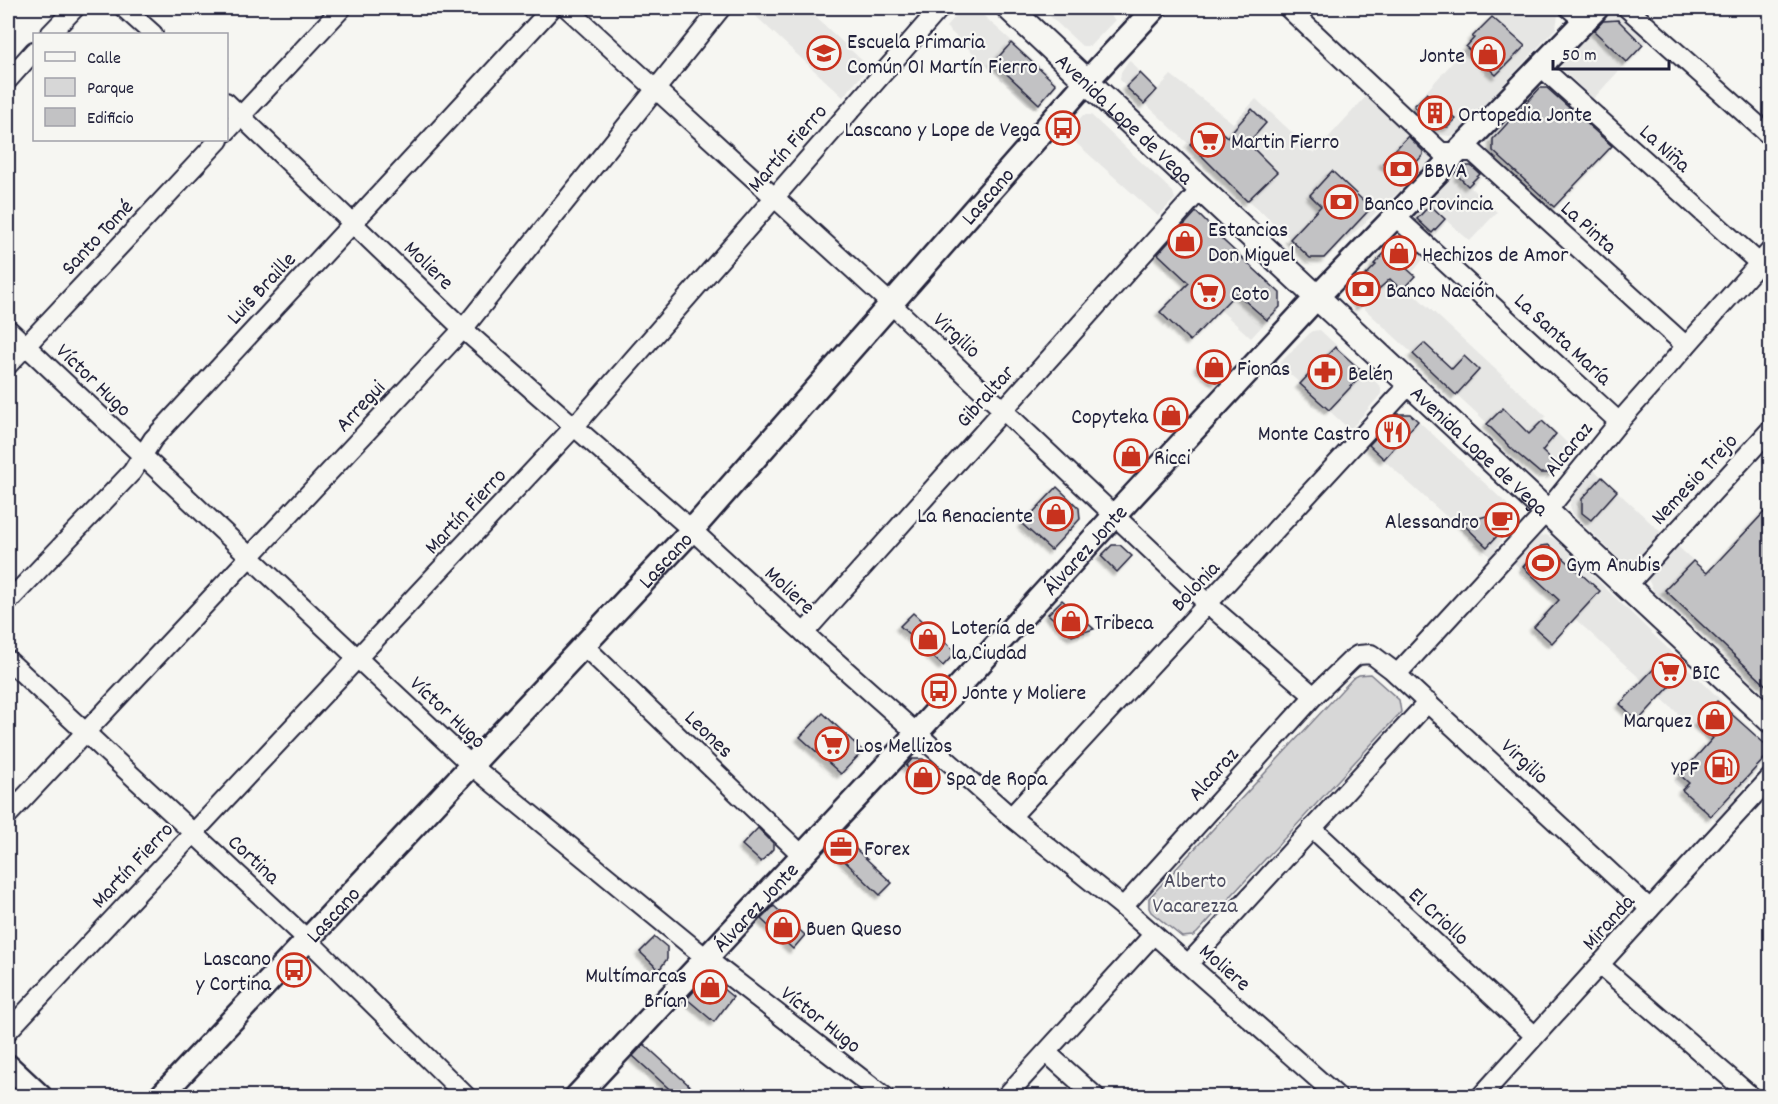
<svg xmlns="http://www.w3.org/2000/svg" width="1778" height="1104" font-family="Dekko,sans-serif">
  <style>
    .built { fill: #e6e6e4 }
    .green { fill: #d7d7d7; stroke: #7c7c89; stroke-width: 1.5 }
    .building { fill: #c2c2c4; stroke: #22223b; stroke-width: 1.5; filter: url(#shadow) }
    .lines { fill: none; stroke-linecap: round; stroke-linejoin: round }
    .minor-casing { stroke: #22223b; stroke-width: 22 }
    .tertiary-casing { stroke: #22223b; stroke-width: 27 }
    .secondary-casing { stroke: #22223b; stroke-width: 28 }
    .minor { stroke: #f6f6f2; stroke-width: 18 }
    .tertiary { stroke: #f6f6f2; stroke-width: 22 }
    .secondary { stroke: #f6f6f2; stroke-width: 24 }
    .labels { text-anchor: middle; stroke-width: 4.5; stroke-linejoin: round; paint-order: stroke }
    .poi-label { font-size: 22px; fill: #22223b; stroke: #f6f6f2; text-anchor: start }
    .street-label { font-size: 22px; fill: #22223b; stroke: #f6f6f2 }
    .park-label { font-size: 22px; fill: #4f4f62; stroke: #f6f6f2 }
  </style>
  <defs>
    <filter id="shadow"><feDropShadow dx="-4" dy="4" stdDeviation="1.5" flood-color="#0004"/></filter>
  </defs>
  <rect width="100%" height="100%" fill="#f6f6f2"/>
  <filter id="ink" filterUnits="userSpaceOnUse"><feTurbulence type="fractalNoise" baseFrequency=".0167" numOctaves="2"/><feDisplacementMap in="SourceGraphic" scale="12" xChannelSelector="R" yChannelSelector="G"/><feConvolveMatrix kernelMatrix="1 2 1 2 8 2 1 2 1" color-interpolation-filters="sRGB"/></filter>
  <g filter="url(#ink)">
    <g class="built">
      <path d="M747 8H806L869 67 843 97Z"/>
      <path d="M963 8H975L1056 81 1057 86 1033 110 946 27Z"/>
      <path d="M1041 8H1102L1115 20 1090 46H1082Z"/>
      <path d="M1501 8H1556L1558 15 1556 28 1459 132 1451 136 1440 135 1410 109 1474 39 1472 37Z"/>
      <path d="M1602 8H1619L1651 36 1593 99 1563 70 1559 59Z"/>
      <path d="M1129 60 1157 90 1171 75 1233 123 1256 99 1314 153 1371 91 1431 151 1430 160 1427 166 1325 259H1312L1120 80 1121 72Z"/>
      <path d="M1083 115H1091L1173 192 1175 199 1158 216 1066 134Z"/>
      <path d="M1470 160 1487 170 1471 188 1497 212 1470 241 1447 221 1432 238 1418 226 1414 216V210L1457 162Z"/>
      <path d="M1195 213 1279 291 1280 307 1251 338 1158 253Z"/>
      <path d="M1407 240 1425 257 1412 273 1415 276 1402 290 1410 297 1414 294 1546 416 1543 419 1574 450 1555 471 1541 473 1355 300 1354 285 1394 243Z"/>
      <path d="M1320 330 1381 387V394L1350 430 1279 364 1312 331Z"/>
      <path d="M1409 412 1511 508 1510 526 1491 557 1367 445 1397 414Z"/>
      <path d="M1593 469 1664 535 1637 562 1627 563 1619 559 1573 514 1570 506 1571 498Z"/>
      <path d="M1770 506V692L1654 592 1648 579 1649 574 1674 543 1707 573Z"/>
      <path d="M1546 535 1556 540 1764 742 1765 760 1717 822 1673 782 1709 742 1512 561 1534 538Z"/>
    </g>
    <path class="green" d="M1370 674 1399 700 1401 712 1197 933 1193 936 1182 937 1151 912 1149 908V898L1353 678 1359 675Z"/>
    <g class="building">
      <path d="M1492 17 1525 46 1496 75 1466 47 1474 38 1472 37Z"/>
      <path d="M1618 20 1643 45 1627 62 1594 31 1603 21Z"/>
      <path d="M1011 43 1056 84 1039 104 994 62Z"/>
      <path d="M1140 73 1157 90 1144 104 1126 87Z"/>
      <path d="M1540 88H1547L1612 146 1554 207 1493 151V139Z"/>
      <path d="M1427 93 1456 119 1448 127H1436L1414 106Z"/>
      <path d="M1252 109 1266 123 1248 143 1277 172 1247 201 1190 144 1211 122 1227 137Z"/>
      <path d="M1408 136 1423 151V155L1401 179 1383 163Z"/>
      <path d="M1467 166H1471L1480 174 1468 186 1458 176Z"/>
      <path d="M1332 171 1371 208 1324 258H1310L1290 239 1321 206 1310 195Z"/>
      <path d="M1430 205 1445 219 1432 233 1417 219Z"/>
      <path d="M1196 212 1213 229 1212 230 1280 293V307L1267 320 1236 293 1190 341 1160 312 1189 283 1158 254Z"/>
      <path d="M1407 242 1418 253 1405 267 1415 276 1402 290 1390 279 1360 306 1354 299 1355 286 1376 265 1374 264 1394 243Z"/>
      <path d="M1424 343 1452 369 1464 356 1479 370 1456 395 1413 354Z"/>
      <path d="M1335 347 1364 373 1329 410 1300 384Z"/>
      <path d="M1213 351 1230 367 1216 382 1198 366Z"/>
      <path d="M1503 408 1529 434 1542 421 1556 434 1542 451 1558 466 1552 473H1540L1513 450 1487 424Z"/>
      <path d="M1398 414H1410L1418 421 1384 459 1369 445Z"/>
      <path d="M1602 477 1617 491 1591 520 1582 513V499Z"/>
      <path d="M1057 487 1079 508 1080 519 1051 550 1022 524Z"/>
      <path d="M1770 506V689L1665 590 1693 561 1707 573Z"/>
      <path d="M1510 509 1509 523 1487 547 1462 523Z"/>
      <path d="M1112 545H1120L1132 556 1117 572 1101 556Z"/>
      <path d="M1549 545 1600 591 1552 643 1534 627 1559 600 1523 567 1541 546Z"/>
      <path d="M1062 600 1094 629 1072 636 1048 614Z"/>
      <path d="M913 613 956 652 943 666 900 626Z"/>
      <path d="M1667 655 1684 671 1638 721 1620 704Z"/>
      <path d="M1717 701 1765 744V758L1711 816 1682 790 1689 783 1680 775 1713 738 1697 723Z"/>
      <path d="M823 713 863 751 841 774 800 737Z"/>
      <path d="M912 759H923L935 770 924 783 906 766Z"/>
      <path d="M758 828 773 843V849L761 862 742 845Z"/>
      <path d="M841 835 892 883 880 895 830 847Z"/>
      <path d="M774 906 805 935 793 949 761 919Z"/>
      <path d="M655 937 667 947V959L659 970 640 952Z"/>
      <path d="M705 979H711L733 997 714 1022 687 999Z"/>
      <path d="M644 1044 692 1088 684 1096H677L633 1056Z"/>
    </g>
    <g class="lines">
      <defs>
        <g id="minor">
          <path d="M124 8 153 34"/>
          <path d="M567 8 890 303 1209 605 1314 696"/>
          <path d="M1288 8 1441 152H1473L1686 346"/>
          <path d="M1569 8 1584 21"/>
          <path d="M1627 8 1770 136"/>
          <path d="M50 34 75 8"/>
          <path d="M1540 66 1759 263"/>
          <path d="M8 80 34 51"/>
          <path d="M226 102 463 329 692 530 804 633 1011 817 1123 907 1337 1096"/>
          <path d="M226 132 342 8"/>
          <path d="M1396 217 1619 422"/>
          <path d="M8 329 471 765 706 958 884 1096"/>
          <path d="M8 365 219 140"/>
          <path d="M1627 586 1770 430"/>
          <path d="M8 602 132 472 153 439 552 8"/>
          <path d="M804 633 1201 189"/>
          <path d="M584 646 802 855"/>
          <path d="M8 660 308 940 466 1096"/>
          <path d="M1397 674 1547 511 1619 422 1770 251"/>
          <path d="M8 815 463 329 721 8"/>
          <path d="M1011 817 1410 384"/>
          <path d="M1312 828 1535 1036"/>
          <path d="M1123 907 1314 696 1352 659 1358 655 1371 654 1391 669 1650 909"/>
          <path d="M1188 964 1428 702"/>
          <path d="M1600 965 1751 1096"/>
          <path d="M8 1031 574 427 940 8"/>
          <path d="M1047 1053 1095 1096"/>
          <path d="M1006 1096 1153 935"/>
          <path d="M1481 1096 1650 909 1770 778"/>
        </g>
        <g id="tertiary">
          <path d="M8 1066 40 1096"/>
          <path id="s1" d="M161 1096 692 530 1087 81 1155 8"/>
          <path id="s2" d="M577 1096 902 749 1115 515 1317 297 1597 8"/>
        </g>
        <g id="secondary">
          <path id="s3" d="M1009 8 1201 189 1770 720"/>
        </g>
      </defs>
      <use href="#minor" class="minor-casing"/>
      <use href="#tertiary" class="tertiary-casing"/>
      <use href="#secondary" class="secondary-casing"/>
      <use href="#minor" class="minor"/>
      <use href="#tertiary" class="tertiary"/>
      <use href="#secondary" class="secondary"/>
    </g>
  </g>
  <defs>
    <symbol id="school-ring" viewBox="-11 -11 22 22"><circle r="9.5" fill="#f6f6f2" stroke="#c8321e" stroke-width="1.5"/><path d="M0-5L7-2L0 1L-7-2ZM-4 1L0 2.5L4 1V4Q0 6-4 4Z" fill="#c8321e"/></symbol>
    <symbol id="shop-ring" viewBox="-11 -11 22 22"><circle r="9.5" fill="#f6f6f2" stroke="#c8321e" stroke-width="1.5"/><path d="M-5-2.5h2.3a2.7 3.5 0 0 1 5.4 0H5L5.5 6h-11ZM-1.5-2.5h3a1.5 2.3 0 0 0-3 0Z" fill="#c8321e"/></symbol>
    <symbol id="building-ring" viewBox="-11 -11 22 22"><circle r="9.5" fill="#f6f6f2" stroke="#c8321e" stroke-width="1.5"/><path d="M-4-6H4V6H1V3H-1V6H-4ZM-2.5-4.3h1.7v1.8h-1.7ZM.8-4.3h1.7v1.8H.8ZM-2.5-1h1.7V.8h-1.7ZM.8-1h1.7V.8H.8Z" fill="#c8321e"/></symbol>
    <symbol id="bus-ring" viewBox="-11 -11 22 22"><circle r="9.5" fill="#f6f6f2" stroke="#c8321e" stroke-width="1.5"/><path d="M-5-6H5V4H4V6H2V4H-2V6H-4V4H-5ZM-3.5-4V0h7V-4ZM-3.5 1.2v1.5H-2V1.2ZM2 1.2v1.5H3.5V1.2Z" fill="#c8321e"/></symbol>
    <symbol id="supermarket-ring" viewBox="-11 -11 22 22"><circle r="9.5" fill="#f6f6f2" stroke="#c8321e" stroke-width="1.5"/><path d="M-6-5.5h2.5l.6 2H6L4.5 2H-2.5L-4.4-4H-6ZM-1.5 3.2a1.3 1.3 0 1 0 .1 0ZM3 3.2a1.3 1.3 0 1 0 .1 0Z" fill="#c8321e"/></symbol>
    <symbol id="bank-ring" viewBox="-11 -11 22 22"><circle r="9.5" fill="#f6f6f2" stroke="#c8321e" stroke-width="1.5"/><path d="M-6-4H6V4H-6ZM0-2.3a2.3 2.3 0 1 0 0 4.6a2.3 2.3 0 1 0 0-4.6Z" fill="#c8321e"/></symbol>
    <symbol id="pharmacy-ring" viewBox="-11 -11 22 22"><circle r="9.5" fill="#f6f6f2" stroke="#c8321e" stroke-width="1.5"/><path d="M-2-6h4v4h4v4h-4v4h-4v-4h-4v-4h4Z" fill="#c8321e"/></symbol>
    <symbol id="restaurant-ring" viewBox="-11 -11 22 22"><circle r="9.5" fill="#f6f6f2" stroke="#c8321e" stroke-width="1.5"/><path d="M-5-6h1v4h1v-4h1v4h1v-4h1v5L-1.5 .5V6h-2V.5L-5-1ZM5-6V6H3V1.5H1.5Q1.5-4 5-6Z" fill="#c8321e"/></symbol>
    <symbol id="cafe-ring" viewBox="-11 -11 22 22"><circle r="9.5" fill="#f6f6f2" stroke="#c8321e" stroke-width="1.5"/><path d="M-5.5-4.5H6V0H3Q3 3.5 0 3.5H-2.5Q-5.5 3.5-5.5 0ZM3-3.2v2h1.7v-2ZM-6 4.5H4V6H-6Z" fill="#c8321e"/></symbol>
    <symbol id="stadium-ring" viewBox="-11 -11 22 22"><circle r="9.5" fill="#f6f6f2" stroke="#c8321e" stroke-width="1.5"/><path d="M0-5a6.5 5 0 1 0 0 10a6.5 5 0 1 0 0-10ZM-3.5-1.8h7v3.6h-7Z" fill="#c8321e"/></symbol>
    <symbol id="fuel-ring" viewBox="-11 -11 22 22"><circle r="9.5" fill="#f6f6f2" stroke="#c8321e" stroke-width="1.5"/><path d="M-5.5-6h7V0h2V4h1.3V-2.5L3-4.5l.8-.8L6-3V5H2.5V1h-1V6h-7ZM-4.2-4.7v3.2H.2V-4.7Z" fill="#c8321e"/></symbol>
    <symbol id="office-ring" viewBox="-11 -11 22 22"><circle r="9.5" fill="#f6f6f2" stroke="#c8321e" stroke-width="1.5"/><path d="M-6-3h4V-5.5h4V-3h4V5H-6ZM-1-4.5V-3h2v-1.5ZM-6 0V1H6V0Z" fill="#c8321e"/></symbol>
  </defs>
  <g fill-rule="evenodd">
    <use href="#school-ring" x="805" y="34" width="38" height="38"/>
    <use href="#shop-ring" x="1469" y="35" width="38" height="38"/>
    <use href="#building-ring" x="1416" y="94" width="38" height="38"/>
    <use href="#bus-ring" x="1044" y="109" width="38" height="38"/>
    <use href="#supermarket-ring" x="1189" y="121" width="38" height="38"/>
    <use href="#bank-ring" x="1382" y="150" width="38" height="38"/>
    <use href="#bank-ring" x="1322" y="183" width="38" height="38"/>
    <use href="#shop-ring" x="1166" y="222" width="38" height="38"/>
    <use href="#shop-ring" x="1380" y="234" width="38" height="38"/>
    <use href="#bank-ring" x="1344" y="270" width="38" height="38"/>
    <use href="#supermarket-ring" x="1189" y="273" width="38" height="38"/>
    <use href="#shop-ring" x="1195" y="348" width="38" height="38"/>
    <use href="#pharmacy-ring" x="1306" y="353" width="38" height="38"/>
    <use href="#shop-ring" x="1152" y="396" width="38" height="38"/>
    <use href="#restaurant-ring" x="1374" y="413" width="38" height="38"/>
    <use href="#shop-ring" x="1112" y="437" width="38" height="38"/>
    <use href="#shop-ring" x="1037" y="495" width="38" height="38"/>
    <use href="#cafe-ring" x="1483" y="501" width="38" height="38"/>
    <use href="#stadium-ring" x="1524" y="544" width="38" height="38"/>
    <use href="#shop-ring" x="1052" y="602" width="38" height="38"/>
    <use href="#shop-ring" x="909" y="620" width="38" height="38"/>
    <use href="#supermarket-ring" x="1650" y="652" width="38" height="38"/>
    <use href="#bus-ring" x="920" y="672" width="38" height="38"/>
    <use href="#shop-ring" x="1696" y="700" width="38" height="38"/>
    <use href="#supermarket-ring" x="813" y="725" width="38" height="38"/>
    <use href="#fuel-ring" x="1703" y="748" width="38" height="38"/>
    <use href="#shop-ring" x="904" y="758" width="38" height="38"/>
    <use href="#office-ring" x="822" y="828" width="38" height="38"/>
    <use href="#shop-ring" x="764" y="908" width="38" height="38"/>
    <use href="#bus-ring" x="275" y="951" width="38" height="38"/>
    <use href="#shop-ring" x="691" y="968" width="38" height="38"/>
  </g>
  <g class="labels">
    <g class="poi-label">
      <text x="847" y="48">Escuela Primaria<tspan x="847" dy="25">Común 01 Martín Fierro</tspan></text>
      <text x="1465" y="62" text-anchor="end">Jonte</text>
      <text x="1458" y="121">Ortopedia Jonte</text>
      <text x="1040" y="136" text-anchor="end">Lascano y Lope de Vega</text>
      <text x="1231" y="148">Martin Fierro</text>
      <text x="1424" y="177">BBVA</text>
      <text x="1364" y="210">Banco Provincia</text>
      <text x="1208" y="236">Estancias<tspan x="1208" dy="25">Don Miguel</tspan></text>
      <text x="1422" y="261">Hechizos de Amor</text>
      <text x="1386" y="297">Banco Nación</text>
      <text x="1231" y="300">Coto</text>
      <text x="1237" y="375">Fionas</text>
      <text x="1348" y="380">Belén</text>
      <text x="1148" y="423" text-anchor="end">Copyteka</text>
      <text x="1370" y="440" text-anchor="end">Monte Castro</text>
      <text x="1154" y="464">Ricci</text>
      <text x="1033" y="522" text-anchor="end">La Renaciente</text>
      <text x="1479" y="528" text-anchor="end">Alessandro</text>
      <text x="1566" y="571">Gym Anubis</text>
      <text x="1094" y="629">Tribeca</text>
      <text x="951" y="634">Lotería de<tspan x="951" dy="25">la Ciudad</tspan></text>
      <text x="1692" y="679">BIC</text>
      <text x="962" y="699">Jonte y Moliere</text>
      <text x="1692" y="727" text-anchor="end">Marquez</text>
      <text x="855" y="752">Los Mellizos</text>
      <text x="1699" y="775" text-anchor="end">YPF</text>
      <text x="946" y="785">Spa de Ropa</text>
      <text x="864" y="855">Forex</text>
      <text x="806" y="935">Buen Queso</text>
      <text x="271" y="965" text-anchor="end">Lascano<tspan x="271" dy="25">y Cortina</tspan></text>
      <text x="687" y="982" text-anchor="end">Multímarcas<tspan x="687" dy="25">Brían</tspan></text>
    </g>
    <g class="street-label">
      <text dy="8" stroke="none"><textPath href="#s3" startOffset="160">Avenida Lope de Vega</textPath></text>
      <text transform="translate(786 147) rotate(-49)" y="8">Martín Fierro</text>
      <text transform="translate(1666 147) rotate(42)" y="8">La Niña</text>
      <text dy="8" stroke="none"><textPath href="#s1" startOffset="1222">Lascano</textPath></text>
      <text transform="translate(1590 226) rotate(42)" y="8">La Pinta</text>
      <text transform="translate(96 236) rotate(-47)" y="8">Santo Tomé</text>
      <text transform="translate(430 264) rotate(44)" y="8">Moliere</text>
      <text transform="translate(260 287) rotate(-47)" y="8">Luis Braille</text>
      <text transform="translate(958 334) rotate(43)" y="8">Virgilio</text>
      <text transform="translate(1564 338) rotate(43)" y="8">La Santa María</text>
      <text transform="translate(95 379) rotate(44)" y="8">Víctor Hugo</text>
      <text transform="translate(984 395) rotate(-48)" y="8">Gibraltar</text>
      <text transform="translate(359 405) rotate(-47)" y="8">Arregui</text>
      <text transform="translate(1567 448) rotate(-51)" y="8">Alcaraz</text>
      <text dy="8" stroke="none"><textPath href="#s3" startOffset="646">Avenida Lope de Vega</textPath></text>
      <text transform="translate(1693 478) rotate(-47)" y="8">Nemesio Trejo</text>
      <text transform="translate(464 510) rotate(-47)" y="8">Martín Fierro</text>
      <text dy="8" stroke="none"><textPath href="#s2" startOffset="746">Álvarez Jonte</textPath></text>
      <text dy="8" stroke="none"><textPath href="#s1" startOffset="736">Lascano</textPath></text>
      <text transform="translate(1194 585) rotate(-47)" y="8">Bolonia</text>
      <text transform="translate(791 589) rotate(43)" y="8">Moliere</text>
      <text transform="translate(449 711) rotate(43)" y="8">Víctor Hugo</text>
      <text transform="translate(710 733) rotate(44)" y="8">Leones</text>
      <text transform="translate(1526 760) rotate(43)" y="8">Virgilio</text>
      <text transform="translate(1212 773) rotate(-48)" y="8">Alcaraz</text>
      <text transform="translate(255 858) rotate(43)" y="8">Cortina</text>
      <text transform="translate(131 864) rotate(-47)" y="8">Martín Fierro</text>
      <text dy="8" stroke="none"><textPath href="#s2" startOffset="260">Álvarez Jonte</textPath></text>
      <text dy="8" stroke="none"><textPath href="#s1" startOffset="250">Lascano</textPath></text>
      <text transform="translate(1440 915) rotate(43)" y="8">El Criollo</text>
      <text transform="translate(1607 921) rotate(-48)" y="8">Miranda</text>
      <text transform="translate(1226 966) rotate(41)" y="8">Moliere</text>
      <text transform="translate(822 1018) rotate(38)" y="8">Víctor Hugo</text>
    </g>
    <g class="park-label">
      <text x="1195" y="887">Alberto<tspan x="1195" dy="25">Vacarezza</tspan></text>
    </g>
  </g>
  <rect width="1778" height="1104" fill="none" stroke="#f6f6f2" stroke-width="30"/>
  <rect x="15" y="15" width="1748" height="1074" fill="none" stroke="#22223b" stroke-width="2" filter="url(#ink)"/>
  <rect x="33" y="33" width="195" height="108" fill="#f6f6f2" stroke="#a1a1a9" stroke-width="1.5"/>
  <rect x="45" y="52" width="30" height="9" fill="#f6f6f2" stroke="#a1a1a9" stroke-width="1.5"/>
  <text x="87" y="63" font-size="18" fill="#22223b">Calle</text>
  <rect x="45" y="78" width="30" height="18" fill="#d7d7d7" stroke="#a1a1a9" stroke-width="1.5"/>
  <text x="87" y="93" font-size="18" fill="#22223b">Parque</text>
  <rect x="45" y="108" width="30" height="18" fill="#c2c2c4" stroke="#a1a1a9" stroke-width="1.5"/>
  <text x="87" y="123" font-size="18" fill="#22223b">Edificio</text>
  <path d="M1553 60v9h116v-9" fill="none" stroke="#22223b" stroke-width="3"/>
  <text x="1562" y="60" font-size="18" fill="#22223b" stroke="#f6f6f2" stroke-width="4.5" paint-order="stroke">50 m</text>
</svg>
